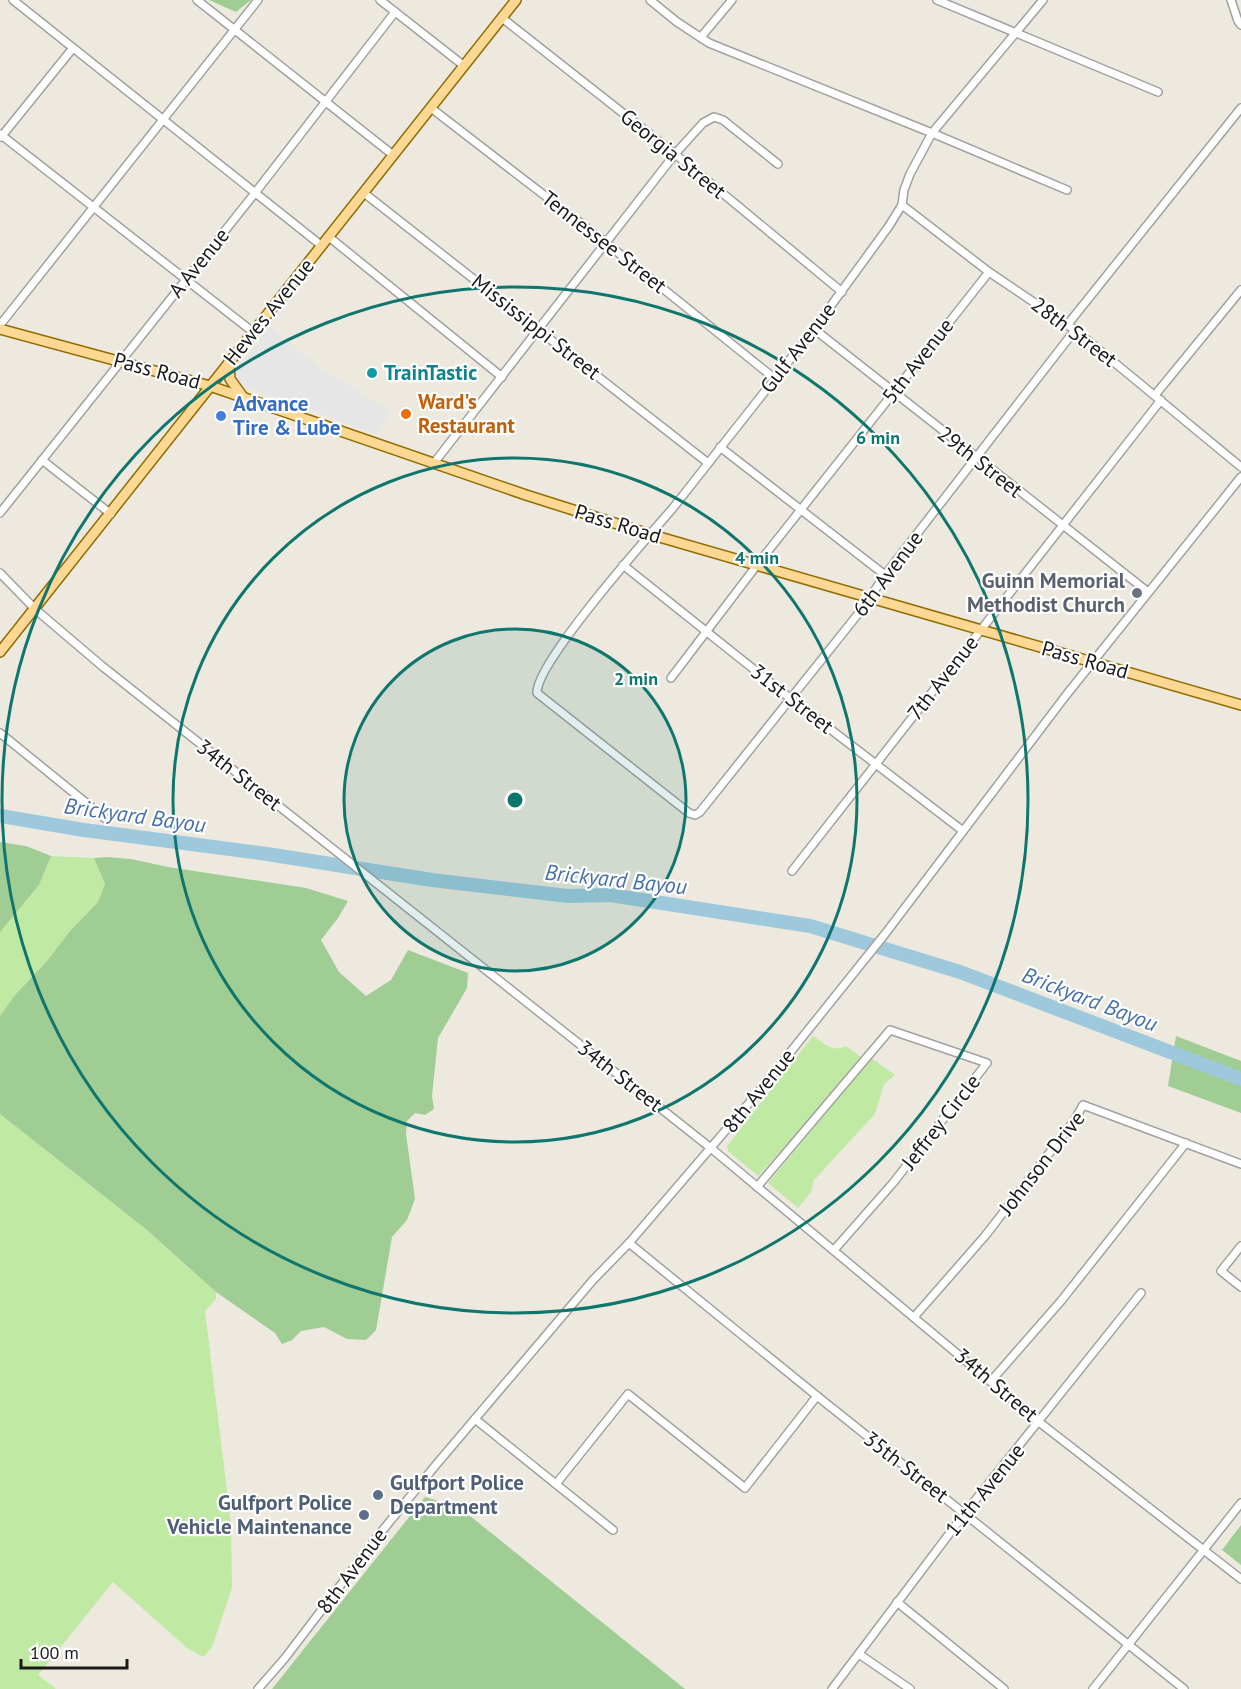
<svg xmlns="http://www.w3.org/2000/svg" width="1241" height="1689" font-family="'PT Sans',sans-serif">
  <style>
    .grass { fill: #c0e9a3 }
    .forest { fill: #9fcd93 }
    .parking { fill: #e6e6e6 }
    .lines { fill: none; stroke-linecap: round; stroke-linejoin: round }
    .river { stroke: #9ec9dc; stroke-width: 14 }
    .minor-casing { stroke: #a1a1a1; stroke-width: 10 }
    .major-casing { stroke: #916c00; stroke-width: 12 }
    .minor { stroke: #fff; stroke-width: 7 }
    .major { stroke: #fdd894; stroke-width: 9 }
    .ring { fill: none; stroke: #0f766e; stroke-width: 3 }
    .culture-dot { fill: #0f9aa8; stroke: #fff; stroke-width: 2 }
    .food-dot { fill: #e8710a; stroke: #fff; stroke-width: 2 }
    .shop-dot { fill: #3f7fe0; stroke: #fff; stroke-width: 2 }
    .worship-dot { fill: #6b7280; stroke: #fff; stroke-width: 2 }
    .service-dot { fill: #5c6f8a; stroke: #fff; stroke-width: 2 }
    .labels { text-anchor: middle; stroke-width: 4.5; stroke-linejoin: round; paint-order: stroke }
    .street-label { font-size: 21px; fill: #1a1a1a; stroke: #fff }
    .culture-label { font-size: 21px; font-weight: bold; fill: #0d838f; stroke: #fff; text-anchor: start }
    .food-label { font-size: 21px; font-weight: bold; fill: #c56008; stroke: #fff; text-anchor: start }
    .shop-label { font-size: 21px; font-weight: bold; fill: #366cbe; stroke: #fff; text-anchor: start }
    .worship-label { font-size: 21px; font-weight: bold; fill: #5b616d; stroke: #fff; text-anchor: end }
    .service-label { font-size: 21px; font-weight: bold; fill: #4e5e75; stroke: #fff; text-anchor: start }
    .water-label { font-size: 22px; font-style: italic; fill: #4770aa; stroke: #fff }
    .centre { fill: #0f766e; stroke: #fff; stroke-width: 3 }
    .ring-label { font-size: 18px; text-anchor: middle; font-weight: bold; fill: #0f766e; stroke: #fff; stroke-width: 4.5; stroke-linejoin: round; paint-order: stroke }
  </style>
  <rect width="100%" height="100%" fill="#ede9df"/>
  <g class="grass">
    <path d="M51 856 94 858 105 884 98 902 70 931 47 961 15 995 0 1016V932L39 885Z"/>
    <path d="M813 1036C824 1043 832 1053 846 1046L861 1057 812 1116 758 1176 728 1151 727 1146Z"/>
    <path d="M871 1058 895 1075 884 1084 875 1114 814 1180 811 1192 798 1208 768 1183Z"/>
    <path d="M0 1114 147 1230 216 1292V1299L205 1311 231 1524 232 1588 212 1647 203 1657 187 1648 113 1582 38 1675 56 1689H0Z"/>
  </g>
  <g class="forest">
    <path d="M209 0H251L236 12Z"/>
    <path d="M0 842 26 846 51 856 39 885 0 932Z"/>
    <path d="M107 857 131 859 168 867 306 888 348 901 338 918 321 940 339 972 366 996 391 980 408 950 468 973 467 988 438 1038 432 1096 434 1109 425 1115 415 1113 407 1121 406 1134 415 1199 407 1220 392 1237 376 1330 366 1340 347 1339 324 1327 301 1331 292 1340 282 1344 275 1333 216 1292 147 1230 0 1114V1016L15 995 47 961 70 931 98 902 105 884 94 858Z"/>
    <path d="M1176 1036 1241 1061V1113L1168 1086Z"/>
    <path d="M425 1497 459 1507 685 1689H272Z"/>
    <path d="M1241 1525V1565L1222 1550Z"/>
  </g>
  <path class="parking" d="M270 327 320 368 392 412 376 434 239 384 235 373Z"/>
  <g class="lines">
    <path class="river" d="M0 816 84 830 267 854 432 880 568 896 610 895 810 926 960 972 1241 1079"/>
    <defs>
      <g id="minor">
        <path d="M13 0 322 246"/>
        <path d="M197 0 393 155"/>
        <path d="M380 0 463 65"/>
        <path d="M650 0 677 22 709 43 932 133 1067 190"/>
        <path d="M937 0 1158 92"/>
        <path d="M1043 0 932 133 910 174 904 190 902 205 889 226 814 329 673 508C648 537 536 662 537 693L689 813 695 815 700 812 862 609 885 575 1075 330"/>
        <path d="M1231 0 1238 21 1241 25"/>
        <path d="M502 18 675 154 842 292"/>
        <path d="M701 37 732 0"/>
        <path d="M431 108 605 242 774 378"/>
        <path d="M0 134 253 332"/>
        <path d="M1 137 73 48"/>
        <path d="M364 193 708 463"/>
        <path d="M902 205 989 272 1075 330 1241 467"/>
        <path d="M329 237 502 377"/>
        <path d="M1068 324 1241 108"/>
        <path d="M0 325 258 0"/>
        <path d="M814 329 1148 592"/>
        <path d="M1155 395 1241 290"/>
        <path d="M720 447 885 575"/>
        <path d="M42 460 111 514"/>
        <path d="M434 463 675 154 703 123 714 117 723 120 778 164"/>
        <path d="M0 513 255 193 395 12"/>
        <path d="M623 565 791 699 963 831"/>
        <path d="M0 573 35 609 102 666 712 1149 1039 1422 1241 1579"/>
        <path d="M671 678 757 565 989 272"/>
        <path d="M0 733 106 819"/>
        <path d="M792 871 1161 400"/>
        <path d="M757 1187 890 1030 987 1063 893 1183 834 1250"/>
        <path d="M629 1243 817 1396 1184 1689"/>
        <path d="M1241 1246 1221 1271 1241 1287"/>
        <path d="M915 1316 985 1236 1074 1121 1083 1105 1241 1164"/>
        <path d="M991 1381 1061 1301 1186 1143"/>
        <path d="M475 1419 613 1530"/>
        <path d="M556 1484 628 1394 745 1488 817 1396"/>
        <path d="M897 1602 1004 1689"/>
        <path d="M859 1654 910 1689"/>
        <path d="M258 1689 285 1658 378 1536 435 1466 593 1280 629 1243 756 1095 885 934 1067 694 1241 477"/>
        <path d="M832 1689 965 1513 1141 1293"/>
        <path d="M1093 1689 1241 1503"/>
      </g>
      <g id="major">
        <path d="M0 329 210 386 526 495 649 534 1241 705"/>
        <path d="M229 362 230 379 243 397"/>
        <path d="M0 652 516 0"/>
      </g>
    </defs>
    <use href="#minor" class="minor-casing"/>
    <use href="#major" class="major-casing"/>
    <use href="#minor" class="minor"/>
    <use href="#major" class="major"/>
  </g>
  <circle cx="515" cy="800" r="171" fill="#0f766e" fill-opacity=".12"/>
  <g class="ring">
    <circle cx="515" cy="800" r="171"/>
    <circle cx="515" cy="800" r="342"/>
    <circle cx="515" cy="800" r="513"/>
  </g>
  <circle class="culture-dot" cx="372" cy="373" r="6"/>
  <circle class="food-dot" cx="406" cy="414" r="6"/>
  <circle class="shop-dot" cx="221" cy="416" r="6"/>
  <circle class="worship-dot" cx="1137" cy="593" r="6"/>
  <g class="service-dot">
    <circle cx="378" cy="1495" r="6"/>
    <circle cx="364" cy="1515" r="6"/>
  </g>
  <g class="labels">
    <g class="street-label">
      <text transform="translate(673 154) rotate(39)" y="7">Georgia Street</text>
      <text transform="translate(604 242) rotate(38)" y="7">Tennessee Street</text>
      <text transform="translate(199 263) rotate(-51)" y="7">A Avenue</text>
      <text transform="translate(269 312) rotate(-51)" y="7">Hewes Avenue</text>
      <text transform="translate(536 327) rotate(38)" y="7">Mississippi Street</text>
      <text transform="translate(1074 332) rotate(37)" y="7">28th Street</text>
      <text transform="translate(798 348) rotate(-52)" y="7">Gulf Avenue</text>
      <text transform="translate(918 361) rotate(-52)" y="7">5th Avenue</text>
      <text transform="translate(157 371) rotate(15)" y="7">Pass Road</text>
      <text transform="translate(980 462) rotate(38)" y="7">29th Street</text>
      <text transform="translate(618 524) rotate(17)" y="7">Pass Road</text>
      <text transform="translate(888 574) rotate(-53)" y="7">6th Avenue</text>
      <text transform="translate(1085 660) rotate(16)" y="7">Pass Road</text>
      <text transform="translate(943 678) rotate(-52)" y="7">7th Avenue</text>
      <text transform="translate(792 699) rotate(38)" y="7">31st Street</text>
      <text transform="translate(239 775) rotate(38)" y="7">34th Street</text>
      <text transform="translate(620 1076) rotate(38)" y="7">34th Street</text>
      <text transform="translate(759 1091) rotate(-51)" y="7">8th Avenue</text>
      <text transform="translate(941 1122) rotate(-52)" y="7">Jeffrey Circle</text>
      <text transform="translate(1042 1163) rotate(-52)" y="7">Johnson Drive</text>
      <text transform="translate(996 1385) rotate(40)" y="7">34th Street</text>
      <text transform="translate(906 1467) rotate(38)" y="7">35th Street</text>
      <text transform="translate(985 1490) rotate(-51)" y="7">11th Avenue</text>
      <text transform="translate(352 1571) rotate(-53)" y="7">8th Avenue</text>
    </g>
    <g class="culture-label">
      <text x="384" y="380">TrainTastic</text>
    </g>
    <g class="food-label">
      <text x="418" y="409">Ward's<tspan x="418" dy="24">Restaurant</tspan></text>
    </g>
    <g class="shop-label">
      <text x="233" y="411">Advance<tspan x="233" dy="24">Tire &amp; Lube</tspan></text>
    </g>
    <g class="worship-label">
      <text x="1125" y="588">Guinn Memorial<tspan x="1125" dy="24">Methodist Church</tspan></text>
    </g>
    <g class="service-label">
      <text x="390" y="1490">Gulfport Police<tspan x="390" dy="24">Department</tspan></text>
      <text x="352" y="1510" text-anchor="end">Gulfport Police<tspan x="352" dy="24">Vehicle Maintenance</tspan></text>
    </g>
    <g class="water-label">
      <text transform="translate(135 815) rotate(8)" y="8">Brickyard Bayou</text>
      <text transform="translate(616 879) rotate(6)" y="8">Brickyard Bayou</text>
      <text transform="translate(1090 999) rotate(21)" y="8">Brickyard Bayou</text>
    </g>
  </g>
  <circle cx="515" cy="800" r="9" class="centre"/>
  <g class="ring-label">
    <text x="878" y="444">6 min</text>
    <text x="757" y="564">4 min</text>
    <text x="636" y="685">2 min</text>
  </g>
  <path d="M21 1659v9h106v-9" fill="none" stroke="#1a1a1a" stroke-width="3"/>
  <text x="30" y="1659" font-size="18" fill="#1a1a1a" stroke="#ffffff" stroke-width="4.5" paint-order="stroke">100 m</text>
</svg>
